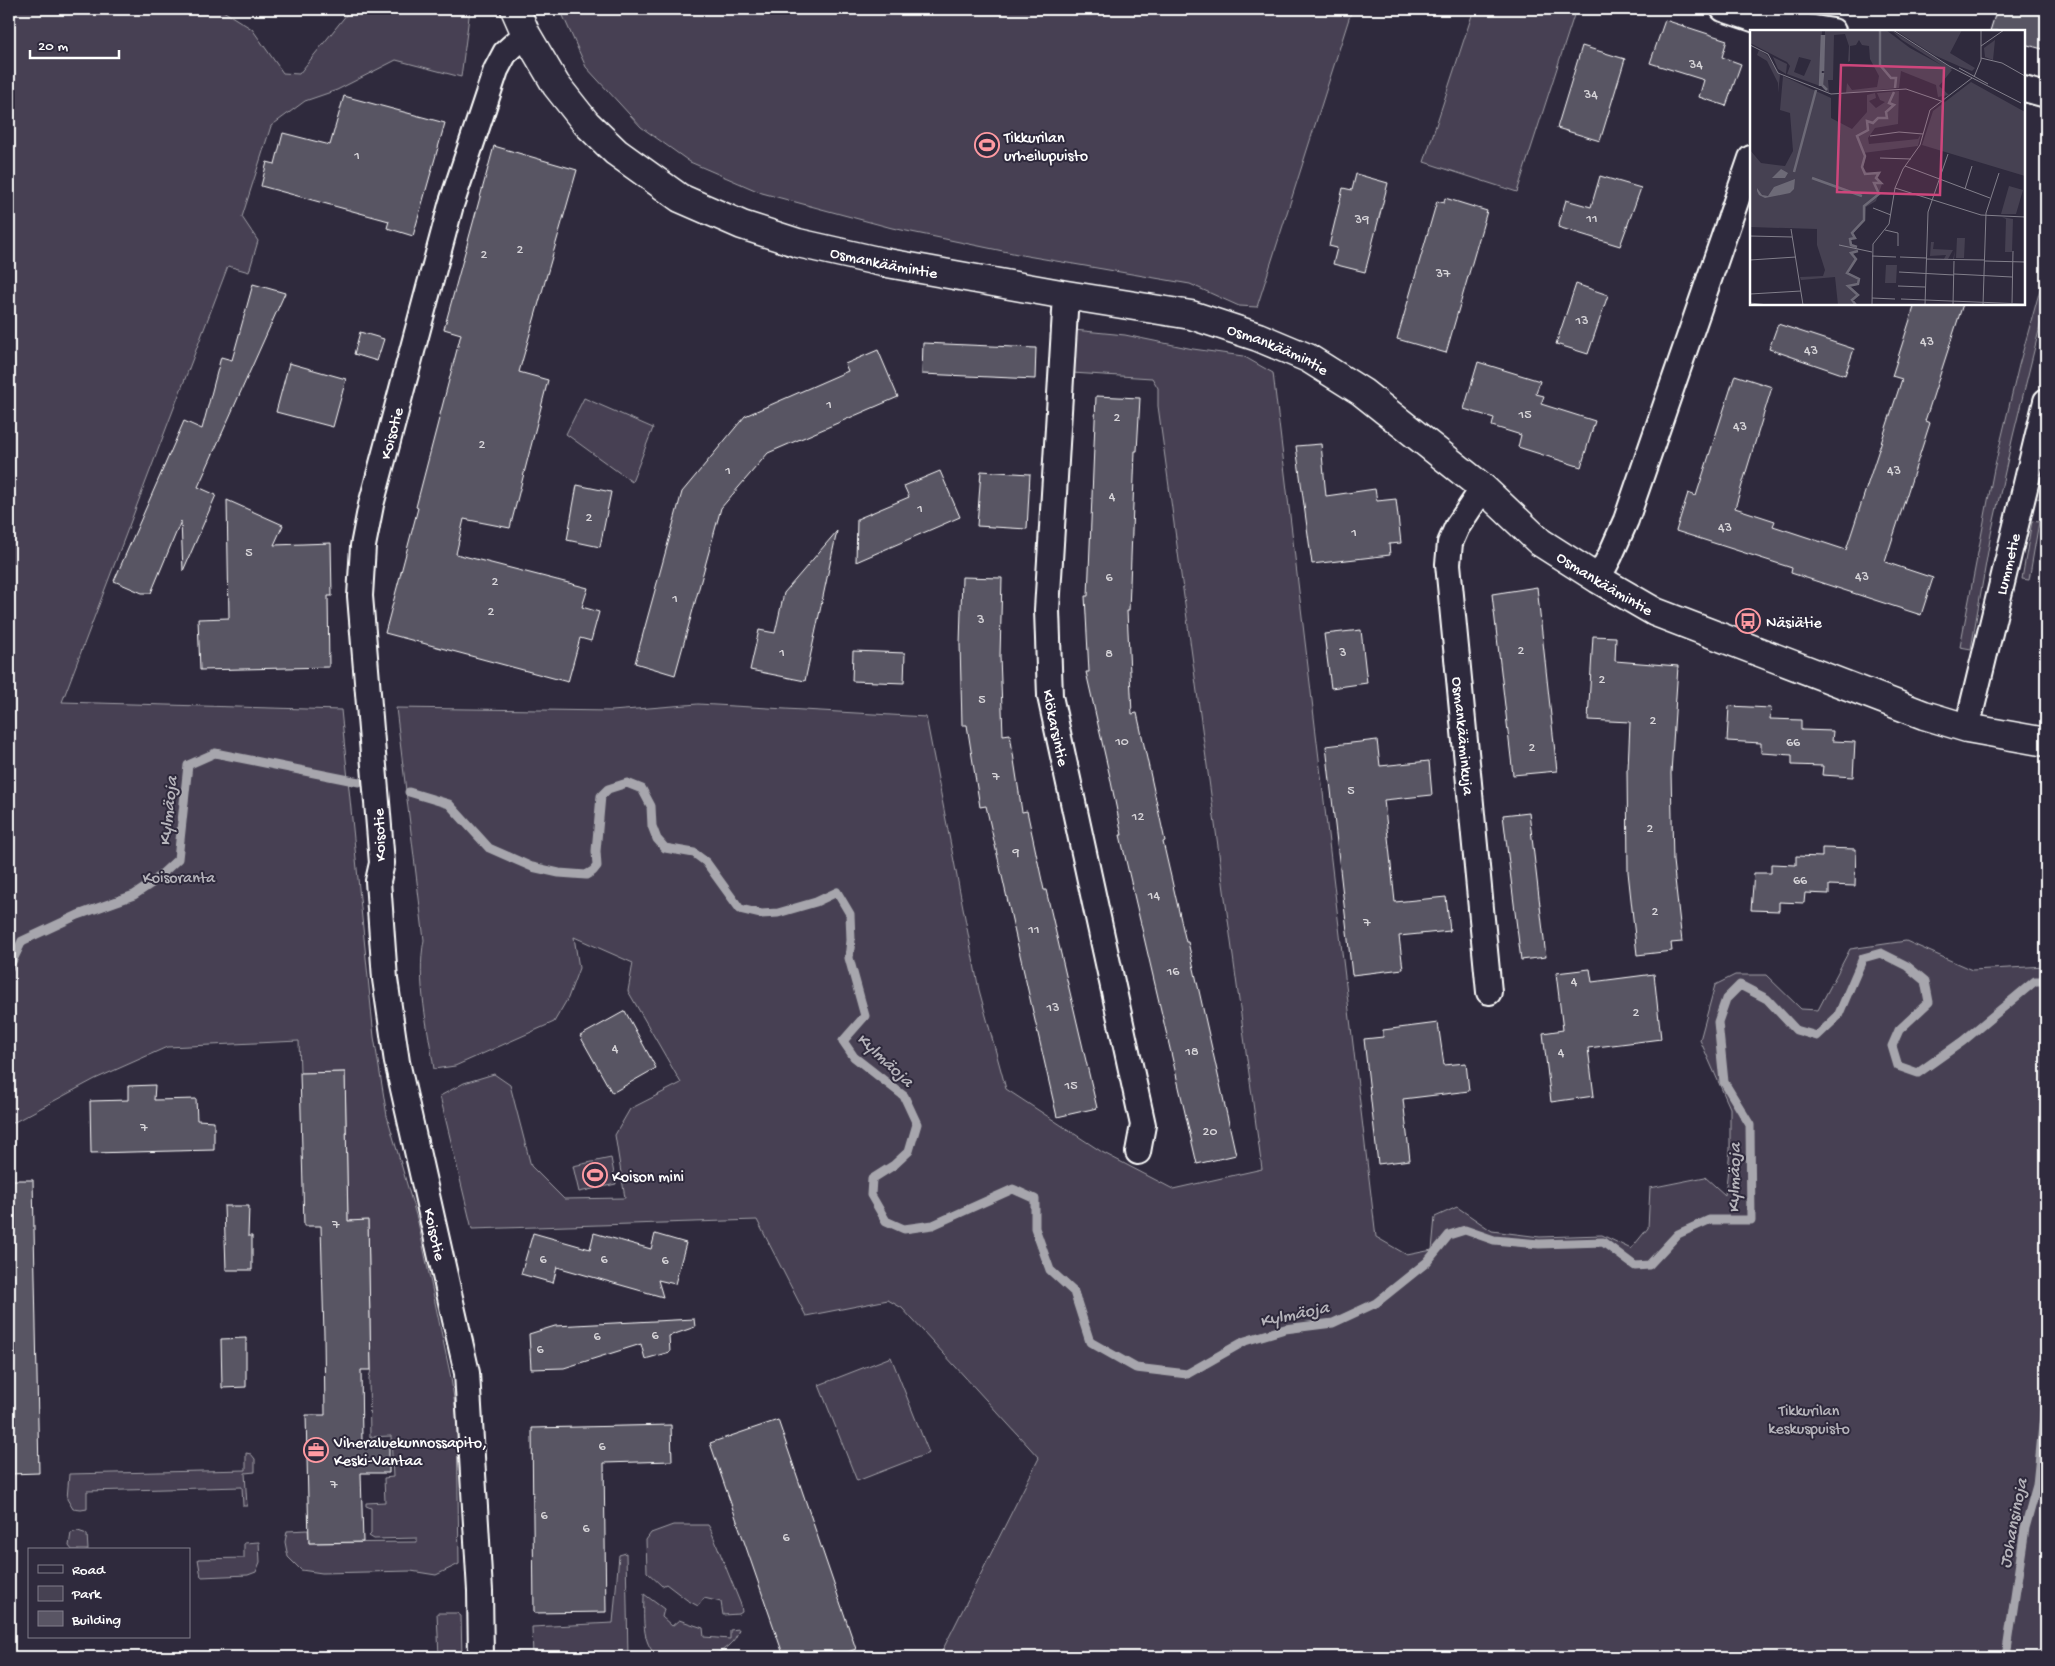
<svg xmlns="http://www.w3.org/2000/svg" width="2055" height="1666" font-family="'Gochi Hand',sans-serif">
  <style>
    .green { fill: #464152; stroke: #a2a0a8 }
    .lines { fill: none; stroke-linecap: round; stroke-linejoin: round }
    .stream { stroke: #a7a6ad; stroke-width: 9 }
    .building { fill: #595564; stroke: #fff }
    .minor-casing { stroke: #fff; stroke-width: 28 }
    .tertiary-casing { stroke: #fff; stroke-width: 31 }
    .minor { stroke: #2f2a3d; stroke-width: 24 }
    .tertiary { stroke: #2f2a3d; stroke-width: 28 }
    .labels { text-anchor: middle; stroke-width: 4; stroke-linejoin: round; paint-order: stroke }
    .number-label { font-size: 14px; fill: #d6d4d8 }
    .poi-label { font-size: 16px; fill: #fff; stroke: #2f2a3d; text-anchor: start }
    .street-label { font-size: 16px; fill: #fff; stroke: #2f2a3d }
    .park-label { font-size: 16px; fill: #b5b3ba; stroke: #2f2a3d }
    .water-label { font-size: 18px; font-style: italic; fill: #b6b4bb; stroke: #2f2a3d }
    .inset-river { fill: none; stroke: #6d6a77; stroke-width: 2.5 }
    .inset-road { fill: none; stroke: #827f8b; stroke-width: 1 }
    .view { fill: #ce467c; fill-opacity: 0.15; stroke: #ce467c; stroke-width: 2.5 }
    .inset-edge { fill: none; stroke: #fff; stroke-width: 2.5 }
  </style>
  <rect width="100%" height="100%" fill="#2f2a3d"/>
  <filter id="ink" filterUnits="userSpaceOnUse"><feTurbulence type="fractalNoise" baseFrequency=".02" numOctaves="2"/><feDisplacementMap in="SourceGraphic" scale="10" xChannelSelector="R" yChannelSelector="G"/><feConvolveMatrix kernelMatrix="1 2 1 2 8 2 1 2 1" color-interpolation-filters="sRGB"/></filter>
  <g filter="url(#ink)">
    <g class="green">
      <path d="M9 9H220L252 29 283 73 299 74 351 9H470L461 77 396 60 337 90 305 101 271 126 242 217 258 241 249 272 228 266 62 702 341 710 374 1037 387 1116 418 1222 451 1378 457 1419 459 1564 436 1575 411 1571 322 1573 301 1570 288 1557 285 1542 287 1531 308 1530 309 1543 417 1542V1538L374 1539 369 1536 371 1534V1508L366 1506V1503L385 1502 384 1478 393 1477 391 1436 370 1437 369 1378 371 1370 368 1221H348L345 1072 300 1073 299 1041 167 1047 95 1079 9 1125Z"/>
      <path d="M560 9H1352L1257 307 1239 306 1190 284 1027 256 892 228 762 193 690 162 641 127 586 67Z"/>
      <path d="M1474 9H1576L1517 192 1424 162Z"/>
      <path d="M2046 268V302L2013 436 1991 534 1971 649 1960 647 1994 469 2019 365Z"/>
      <path d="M1074 330 1125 335 1193 349 1243 356 1273 373 1376 1237 1407 1255 1432 1250 1435 1217 1457 1207 1492 1231 1540 1237 1602 1235 1631 1249 1648 1228 1650 1188 1705 1177 1725 1195 1730 1150V1108L1700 1040 1715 985 1735 975H1766L1801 1009 1818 1010 1850 949 1906 941 1972 970 2046 966V1657H939L1039 1458 902 1308 888 1300 806 1316 757 1220 472 1229 440 1096 464 1083 494 1074 510 1085 531 1166 564 1199 625 1198 615 1135 630 1109 681 1083 628 991 633 963 574 937 579 968 568 998 554 1022 455 1066 434 1069C428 1028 416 981 424 940L396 708 612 711 698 704 926 717 979 990 1006 1089 1102 1152 1173 1189 1262 1169 1158 406V388L1152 378 1072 373Z"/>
      <path d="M584 398 653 428 632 482 566 434Z"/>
      <path d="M2046 452V490L2044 499 2036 498Z"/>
      <path d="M2032 521 2039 522 2029 580 2022 579Z"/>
      <path d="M611 1158 616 1184 579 1192 573 1166Z"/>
      <path d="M891 1357 929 1453 857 1481 819 1385Z"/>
      <path d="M246 1453 251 1454 255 1459V1472L245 1473 247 1506H243L242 1487 87 1491V1509L81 1510 73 1509 67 1499 69 1474 246 1470Z"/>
      <path d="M673 1525H708L710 1528 741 1605 742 1612 739 1614 723 1615 721 1602 704 1598 698 1606 687 1600 666 1584 662 1586 647 1572 646 1540 651 1533Z"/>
      <path d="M78 1531 87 1534 88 1550H72L69 1546 71 1533Z"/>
      <path d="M259 1542 260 1562 256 1572 248 1575 201 1577 198 1559 244 1558V1543Z"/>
      <path d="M626 1553 628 1657H533L532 1627 613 1623 619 1555Z"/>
      <path d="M644 1594 664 1609 662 1617 672 1626 679 1620 703 1628 704 1637 730 1639V1630L739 1629C736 1643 721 1653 707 1657 698 1660 670 1657 659 1657 640 1645 644 1613 644 1594Z"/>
      <path d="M437 1613H457L461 1616 462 1657H439Z"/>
    </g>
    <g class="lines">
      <g class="stream">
        <path d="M409 792 449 804 489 848 532 867 559 873 586 875 593 871 597 866 596 851 601 796 608 789 627 783 642 789 651 806 652 826 657 839 665 848 694 853 706 862 740 909 761 914 778 913 816 902 837 892 850 914 851 940 849 958 865 1016 843 1041 854 1057 904 1096 917 1124 909 1151 894 1165 872 1179 871 1195 886 1221 904 1229 933 1225 1013 1189 1035 1199V1228L1050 1270 1074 1292 1090 1342 1136 1368 1187 1374 1245 1341 1285 1329 1333 1323 1376 1303 1427 1262 1449 1235 1465 1230 1494 1240 1539 1244 1603 1242 1635 1266 1649 1265 1678 1234 1709 1220H1751L1750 1125 1724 1082 1718 1022 1726 999 1740 985 1767 999 1796 1030 1817 1036 1838 1016 1863 958 1881 953 1907 966 1925 981 1929 1002 1899 1030 1892 1046 1898 1066 1918 1073 1963 1041 2035 981H2046"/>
        <path d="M9 968 22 941 78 915 134 895 152 883 178 859 188 765 215 753 359 782"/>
        <path d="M2006 1657 2025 1528 2037 1485 2046 1395"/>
      </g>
    </g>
    <g class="building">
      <path d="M1997 9H2046V50L2024 44V31H1990Z"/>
      <path d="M1665 20 1727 40 1722 57 1741 64 1726 106 1699 97 1704 80 1650 63Z"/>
      <path d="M1582 46 1625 59 1600 141 1557 128Z"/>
      <path d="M344 96 445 123 413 236 387 228 389 221 261 186 267 162 275 164 283 133 330 145Z"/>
      <path d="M494 146 577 170 519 372 548 380 510 528 464 519 456 554 588 588 582 607 599 612 591 641 580 638 568 682 385 633 418 508 416 507 461 334 444 329Z"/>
      <path d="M1356 174 1388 183 1365 272 1333 264 1337 248 1329 246 1343 188 1352 190Z"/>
      <path d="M1600 176 1641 188 1620 246 1558 227 1566 200 1591 207Z"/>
      <path d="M1445 198 1487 211 1446 353 1397 339 1437 201 1444 203Z"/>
      <path d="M253 284 285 293 198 487 216 495 183 571 181 521 151 593H142L114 581 184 421 202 429 221 357 232 360Z"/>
      <path d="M1576 284 1608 295 1588 354 1556 344Z"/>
      <path d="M1915 304H1963L1925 421 1930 423 1885 562 1933 578 1921 615 1791 573 1792 568 1676 531 1688 493 1696 496 1735 375 1772 387 1735 508 1775 521 1773 526 1846 550 1902 379 1892 376Z"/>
      <path d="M1778 324 1854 349 1845 375 1769 349Z"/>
      <path d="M360 332 384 339 377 361 354 354Z"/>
      <path d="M923 343 1036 348 1035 379 922 374Z"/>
      <path d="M878 350 898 397 768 453 721 508 675 675 635 663 682 492 745 416 848 371 845 364Z"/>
      <path d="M1478 362 1540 381 1536 394 1544 396 1541 404 1595 421 1581 467 1518 447 1521 435 1492 426 1494 418 1464 409Z"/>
      <path d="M289 363 346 379 333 427 276 412Z"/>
      <path d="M1096 396 1140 398 1137 451H1135L1129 611H1127L1132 714 1137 713 1165 841 1163 842 1186 942H1188L1236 1155 1197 1164 1120 835H1122L1110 777 1086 672H1089L1085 596H1088Z"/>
      <path d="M1321 444 1326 496 1375 489 1377 501 1396 499 1401 543 1389 544 1390 555 1312 564 1296 446Z"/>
      <path d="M940 471 960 517 856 562 857 519 909 497 904 486Z"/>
      <path d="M981 471 1030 474 1027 529 977 526Z"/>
      <path d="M577 485 611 492 600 547 567 540Z"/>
      <path d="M227 500 283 525 274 545 331 543 332 596H328L329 667 200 670 198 619 229 618Z"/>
      <path d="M837 531 805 681 750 670 759 630 775 633 784 593Z"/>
      <path d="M962 577 1002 578 1000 656 1003 735 1010 734 1022 812 1027 811 1044 890H1046L1097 1108 1057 1117 986 806 980 807 967 725H962L960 644Z"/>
      <path d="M1537 587 1557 771 1513 775 1492 594Z"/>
      <path d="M1361 630 1367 683 1331 688 1324 634Z"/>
      <path d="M1593 636 1616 637 1615 661 1678 666 1671 773 1673 861 1682 942 1671 943 1672 951 1637 955 1628 872 1627 769H1628L1630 722 1588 720Z"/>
      <path d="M853 651 905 653 904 683 852 681Z"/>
      <path d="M1729 706 1771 708 1770 719 1801 720V730L1833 731 1832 741 1855 742 1853 777 1822 775 1823 766 1792 765V755L1761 753V743L1727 741Z"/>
      <path d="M1377 740 1380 766 1429 761 1432 795 1384 800 1395 902 1446 897 1450 931 1399 936 1403 969 1352 975 1326 746Z"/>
      <path d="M1529 812 1546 957 1521 960 1503 815Z"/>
      <path d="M1822 848 1856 849 1855 886 1829 885V894L1805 893 1804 903 1779 902V911L1751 910 1754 873H1771V864L1796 865V856L1822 857Z"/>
      <path d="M1590 969 1592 982 1654 974 1661 1039 1588 1048 1594 1096 1551 1102 1543 1033 1563 1030 1556 973Z"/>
      <path d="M625 1011 656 1068 612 1093 580 1036Z"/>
      <path d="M1438 1023 1444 1065 1466 1063 1469 1091 1403 1099 1410 1160 1378 1164 1364 1039 1383 1037V1030Z"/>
      <path d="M345 1072 348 1221 368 1220 371 1370H361L362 1442 389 1441V1473H361L363 1542 309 1543 306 1415H325L324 1335 321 1226H304L300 1073Z"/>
      <path d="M155 1085 154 1100 196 1099 197 1120 214 1121V1150L91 1153 90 1101 128 1100V1086Z"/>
      <path d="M9 1180H33L39 1473 9 1474Z"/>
      <path d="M224 1206H249L248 1236H252V1270H226Z"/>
      <path d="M533 1233 590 1249 594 1233 651 1249 655 1234 686 1243 675 1284 658 1280 663 1297 557 1267 553 1283 521 1274Z"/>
      <path d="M694 1319 695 1327 669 1336 670 1352 645 1359 641 1344 564 1368 531 1369 529 1334 555 1326Z"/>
      <path d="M246 1338V1387L222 1388 221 1339Z"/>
      <path d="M778 1420 856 1649 834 1657H784L710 1443Z"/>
      <path d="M671 1425 672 1461 604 1463 606 1612 534 1613 532 1428Z"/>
    </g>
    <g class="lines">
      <defs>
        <g id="minor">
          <path d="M1723 9 1771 25H1796L1833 31"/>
          <path d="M2024 89 2046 95"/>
          <path id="s1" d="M1066 295 1047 610 1050 696 1143 1125 1138 1152"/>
          <path id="s2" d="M1483 488 1457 527 1450 543 1448 564 1489 992"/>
          <path d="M1598 579 1610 556 1626 520 1751 158"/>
          <path id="s3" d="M1967 728 2046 401"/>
          <path id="s4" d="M481 1657 480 1591 467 1373 397 1062 385 979 378 881 382 863 360 596 363 546 371 505 451 205 496 70 505 53 526 34"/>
        </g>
        <g id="tertiary">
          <path id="s5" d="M515 9 526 34 556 85 586 123 616 152 680 198 742 225 798 243 882 262 1066 295 1191 315 1258 337 1308 358 1362 392 1483 488 1540 542 1598 579 1655 612 1924 715 1967 728 2046 742"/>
        </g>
      </defs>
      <use href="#minor" class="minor-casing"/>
      <use href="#tertiary" class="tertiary-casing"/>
      <use href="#minor" class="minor"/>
      <use href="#tertiary" class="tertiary"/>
    </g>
  </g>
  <defs>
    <symbol id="stadium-ring" viewBox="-11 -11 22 22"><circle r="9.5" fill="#2f2a3d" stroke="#ff9aa2" stroke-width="1.5"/><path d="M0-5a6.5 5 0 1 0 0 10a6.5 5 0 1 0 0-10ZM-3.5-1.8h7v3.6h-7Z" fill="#ff9aa2"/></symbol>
    <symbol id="bus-ring" viewBox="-11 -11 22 22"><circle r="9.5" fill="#2f2a3d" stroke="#ff9aa2" stroke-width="1.5"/><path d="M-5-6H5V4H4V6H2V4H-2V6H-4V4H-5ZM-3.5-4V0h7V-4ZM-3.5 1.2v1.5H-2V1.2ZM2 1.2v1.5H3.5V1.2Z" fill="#ff9aa2"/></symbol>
    <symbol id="office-ring" viewBox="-11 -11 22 22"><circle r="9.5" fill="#2f2a3d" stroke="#ff9aa2" stroke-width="1.5"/><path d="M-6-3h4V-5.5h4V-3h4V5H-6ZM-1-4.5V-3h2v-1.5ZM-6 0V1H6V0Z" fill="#ff9aa2"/></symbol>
  </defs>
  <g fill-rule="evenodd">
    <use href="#stadium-ring" x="973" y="131" width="28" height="28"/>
    <use href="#bus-ring" x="1734" y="607" width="28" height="28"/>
    <use href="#stadium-ring" x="581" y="1161" width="28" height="28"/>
    <use href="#office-ring" x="302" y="1436" width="28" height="28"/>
  </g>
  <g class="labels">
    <g class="number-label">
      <text x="1696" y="68">34</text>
      <text x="1591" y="98">34</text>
      <text x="357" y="159">1</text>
      <text x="1592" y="222">11</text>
      <text x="1362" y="223">39</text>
      <text x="520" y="253">2</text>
      <text x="484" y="258">2</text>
      <text x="1443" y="277">37</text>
      <text x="1582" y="324">13</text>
      <text x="1927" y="345">43</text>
      <text x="1811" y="354">43</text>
      <text x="829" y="408">1</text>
      <text x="1525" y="418">15</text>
      <text x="1117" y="421">2</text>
      <text x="1740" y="430">43</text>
      <text x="482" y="448">2</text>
      <text x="728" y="474">1</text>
      <text x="1894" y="474">43</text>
      <text x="1112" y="500">4</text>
      <text x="920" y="512">1</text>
      <text x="589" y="521">2</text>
      <text x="1725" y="531">43</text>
      <text x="1354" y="536">1</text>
      <text x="249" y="556">5</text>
      <text x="1862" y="580">43</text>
      <text x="1109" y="581">6</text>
      <text x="495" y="585">2</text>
      <text x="675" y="602">1</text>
      <text x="491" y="615">2</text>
      <text x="981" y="623">3</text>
      <text x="1521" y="654">2</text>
      <text x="782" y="656">1</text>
      <text x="1343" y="656">3</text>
      <text x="1109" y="657">8</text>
      <text x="1602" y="683">2</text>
      <text x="982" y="703">5</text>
      <text x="1653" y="724">2</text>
      <text x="1122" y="745">10</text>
      <text x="1793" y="746">66</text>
      <text x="1532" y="751">2</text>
      <text x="996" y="780">7</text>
      <text x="1351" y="794">5</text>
      <text x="1138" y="820">12</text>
      <text x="1650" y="832">2</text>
      <text x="1016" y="856">9</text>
      <text x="1800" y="884">66</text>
      <text x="1154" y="899">14</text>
      <text x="1655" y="915">2</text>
      <text x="1367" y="926">7</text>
      <text x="1034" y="933">11</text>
      <text x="1173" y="975">16</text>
      <text x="1574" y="985">4</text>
      <text x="1053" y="1011">13</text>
      <text x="1636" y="1016">2</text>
      <text x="615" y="1052">4</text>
      <text x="1192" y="1055">18</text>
      <text x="1561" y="1056">4</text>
      <text x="1071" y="1089">15</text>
      <text x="144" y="1131">7</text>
      <text x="1210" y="1135">20</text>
      <text x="336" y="1228">7</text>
      <text x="543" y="1263">6</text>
      <text x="604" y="1263">6</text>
      <text x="665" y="1264">6</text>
      <text x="655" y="1339">6</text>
      <text x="597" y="1340">6</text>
      <text x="540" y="1353">6</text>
      <text x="602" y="1450">6</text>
      <text x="334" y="1488">7</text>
      <text x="544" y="1519">6</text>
      <text x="586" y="1532">6</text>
      <text x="786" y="1541">6</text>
    </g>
    <g class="poi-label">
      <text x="1004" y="142">Tikkurilan<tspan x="1004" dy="18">urheilupuisto</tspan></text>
      <text x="1766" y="627">Näsiätie</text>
      <text x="612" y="1181">Koison mini</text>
      <text x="334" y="1447">Viheraluekunnossapito,<tspan x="334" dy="18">Keski-Vantaa</tspan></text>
    </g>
    <g class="street-label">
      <text dy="6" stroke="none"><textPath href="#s5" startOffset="470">Osmankäämintie</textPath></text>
      <text dy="6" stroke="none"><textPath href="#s5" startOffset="875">Osmankäämintie</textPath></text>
      <text dy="6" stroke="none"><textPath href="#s4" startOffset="1238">Koisotie</textPath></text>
      <text dy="6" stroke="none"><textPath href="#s3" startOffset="169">Lummetie</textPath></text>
      <text dy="6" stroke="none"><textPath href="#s5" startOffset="1280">Osmankäämintie</textPath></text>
      <text dy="6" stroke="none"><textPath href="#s1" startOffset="434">Klökarsintie</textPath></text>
      <text dy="6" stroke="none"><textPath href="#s2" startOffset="258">Osmankääminkuja</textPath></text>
      <text transform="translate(378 835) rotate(-92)" y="6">Koisotie</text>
      <text transform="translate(436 1234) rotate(77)" y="6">Koisotie</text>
    </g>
    <g class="park-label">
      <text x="179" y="882">Koisoranta</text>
      <text x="1809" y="1415">Tikkurilan<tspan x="1809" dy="18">keskuspuisto</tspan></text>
    </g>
    <g class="water-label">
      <text transform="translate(167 811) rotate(-84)" y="6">Kylmäoja</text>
      <text transform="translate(886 1059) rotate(43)" y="6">Kylmäoja</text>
      <text transform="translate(1733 1178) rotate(-89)" y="6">Kylmäoja</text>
      <text transform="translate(1294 1313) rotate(-12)" y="6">Kylmäoja</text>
      <text transform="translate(2012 1523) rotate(-79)" y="6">Johansinoja</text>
    </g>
  </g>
  <g transform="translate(1750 30)">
    <rect width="275" height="275" fill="#2f2a3d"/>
    <path d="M0 0H72L70 56 37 44 40 36 37 32 0 13ZM49 27 61 30 54 46 44 42ZM75 0H136L160 18 193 36 152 10 141 0 203 39H200L202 40 189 56 199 65 188 67 186 55 151 41 149 58 96 63 97 53 102 60 127 57 129 46 120 29 119 16 112 15 109 10 106 15 100 16V31L98 32 99 16 95 4 84 5 83 50H78L79 62H93H78L73 58ZM145 0H212L200 23 225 38 222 41 211 37 184 25ZM245 10 243 30 235 27 234 18ZM9 20 17 25 30 45 28 63V53L17 31 7 25ZM23 27 37 34 36 44 28 39ZM33 46 81 68V88L102 99 117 82V65L125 63 126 68 119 71 126 78 135 72 130 70 127 63 149 61 148 94 125 98 118 108 119 114 168 109 171 104 168 116 113 123 116 126 113 137 117 143 129 142 128 148 132 154 126 171 116 177 115 191 102 204 106 208 100 209 102 216 110 219 102 224 106 230 97 243 110 250 108 254 99 257 108 265 103 271 106 275H88L85 247 51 250 50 247 73 246 75 240 67 215V199L0 197V120L11 133 35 136 43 121 40 83 30 80ZM221 52 275 82V146L172 115 183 81ZM259 156 273 160 266 184H251ZM252 187 263 189 262 222H255L256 189ZM207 208H215L214 228H206ZM181 212H184L183 219 203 220 198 229H203L205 221 204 229H194L196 225 180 226ZM136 235H147L146 253H135Z" fill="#464152" fill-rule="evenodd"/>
    <path d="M31 139 38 143 35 148H22ZM45 149 44 159 40 163 15 168 9 165 7 161V158L12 165 18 166 24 157Z" fill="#6d6a77"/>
    <path class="inset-river" d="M130 0V35L141 48H146L145 58M73 41 74 5M73 43 72 55 77 60M70 56 72 5M44 142 66 60M62 148 112 166M107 217 101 215 100 209 105 208 102 203 114 190V176L129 164 124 153H131L126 148 129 143 115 144 112 137 115 126 107 106 118 100 117 91 123 93 128 88H137L136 82 144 75 139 73 144 62M106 275 102 270 108 265 98 256 108 254 109 249 97 243 106 229 101 223 108 221"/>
    <path class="inset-road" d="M143 0 199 36 271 73M0 15 18 24 28 43 81 64 156 59 191 71M231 16 254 0M231 28 252 33 275 46M209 38 238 54M224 47 231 30V0M120 106 149 102 173 104M130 128 161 129M155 136 240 168M145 158 231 185 275 187M215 159 222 136M123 178 141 185M41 199 53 275M135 200 148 203V216M0 206 42 207M89 215 122 222M122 226 146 227M150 227 176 228M176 229 234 230M0 230 46 227M235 231 275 232M149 242 204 245M204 244 262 247M148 256 175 257M0 264 51 261M122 268 145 269M151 269 275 274M0 273 18 275M262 274 263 221M122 275 123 214 139 194 145 158 153 139 170 115 180 80 222 48M175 275 178 182 198 124M203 275 204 231M233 275 236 183 249 143"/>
    <path class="view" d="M91 35 194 38 190 165 87 162Z"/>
    <rect width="275" height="275" class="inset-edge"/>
  </g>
  <rect width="2055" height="1666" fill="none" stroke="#2f2a3d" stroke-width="30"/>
  <rect x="15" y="15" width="2025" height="1636" fill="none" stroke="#fff" stroke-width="2" filter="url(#ink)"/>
  <rect x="28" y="1548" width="162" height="90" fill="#2f2a3d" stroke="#827f8b"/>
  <rect x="38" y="1565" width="25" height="8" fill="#2f2a3d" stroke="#827f8b"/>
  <text x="72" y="1574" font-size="15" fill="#ffffff">Road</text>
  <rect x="38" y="1586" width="25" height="15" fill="#464152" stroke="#827f8b"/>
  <text x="72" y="1598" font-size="15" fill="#ffffff">Park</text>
  <rect x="38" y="1611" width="25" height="15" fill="#595564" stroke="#827f8b"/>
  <text x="72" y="1624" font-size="15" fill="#ffffff">Building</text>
  <path d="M30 50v8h89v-8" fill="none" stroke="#ffffff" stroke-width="2.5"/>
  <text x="38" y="50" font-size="15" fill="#ffffff" stroke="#2f2a3d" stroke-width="4" paint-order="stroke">20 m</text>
</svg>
